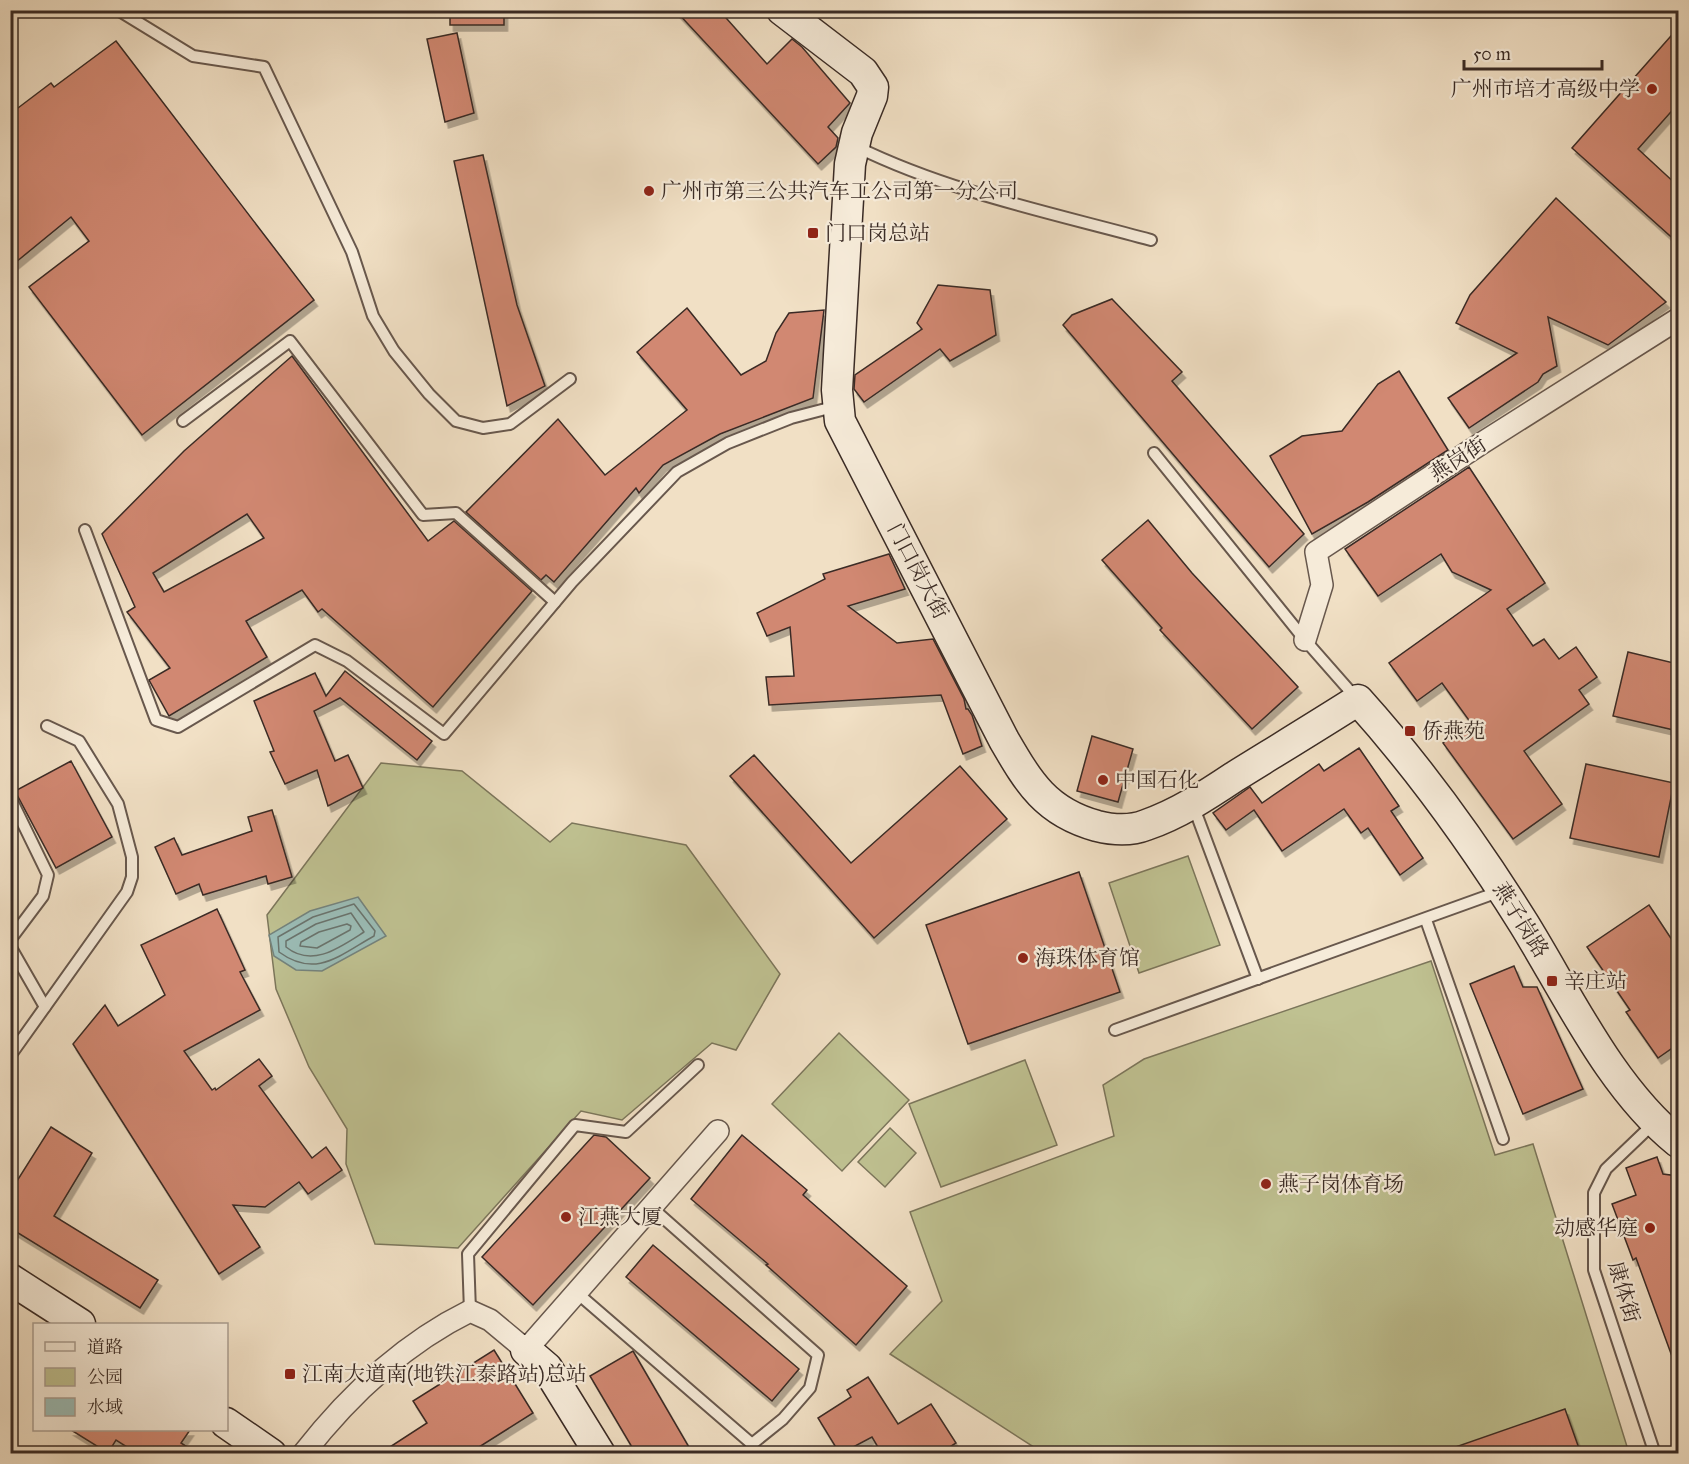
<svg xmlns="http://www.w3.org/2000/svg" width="1689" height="1464" font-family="'IM FELL Great Primer','Noto Serif SC',serif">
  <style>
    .green { fill: #bfc191; stroke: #7c765b; stroke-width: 1.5 }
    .water { fill: #9bbdb7; stroke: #74837d; stroke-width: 1.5 }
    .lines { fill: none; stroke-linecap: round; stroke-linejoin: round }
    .shore { stroke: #6a746e; stroke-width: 1.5 }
    .building { fill: #d18872; stroke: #3a2b25; stroke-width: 1.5; fill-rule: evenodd; filter: url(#shadow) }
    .lane-casing { stroke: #68584d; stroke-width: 14 }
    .street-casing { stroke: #68584d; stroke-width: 24 }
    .secondary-casing { stroke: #3a2b25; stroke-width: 33 }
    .lane { stroke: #f6ebd9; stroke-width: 10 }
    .street { stroke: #f6ebd9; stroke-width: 21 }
    .secondary { stroke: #f6ebd9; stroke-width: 30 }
    .poi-dot { fill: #8f2418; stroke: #f6ebd9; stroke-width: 2 }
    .labels { text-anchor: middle; stroke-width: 4.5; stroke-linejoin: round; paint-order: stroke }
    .poi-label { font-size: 21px; fill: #3a2b25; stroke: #f6ebd9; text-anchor: start }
    .street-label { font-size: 21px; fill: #3a2b25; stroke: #f6ebd9 }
  </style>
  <defs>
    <filter id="shadow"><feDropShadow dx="3.5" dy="6" stdDeviation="0" flood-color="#0004"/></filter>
  </defs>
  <rect width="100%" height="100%" fill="#f1e0c5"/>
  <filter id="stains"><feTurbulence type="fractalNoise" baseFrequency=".00333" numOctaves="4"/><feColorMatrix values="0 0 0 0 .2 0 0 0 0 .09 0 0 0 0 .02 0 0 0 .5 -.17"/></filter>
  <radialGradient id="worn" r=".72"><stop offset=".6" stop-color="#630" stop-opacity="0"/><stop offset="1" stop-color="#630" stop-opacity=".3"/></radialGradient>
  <g class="green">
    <path d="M381 763 462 771 550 842 572 823 686 845 780 974 736 1050 712 1043 622 1120 581 1111 458 1248 375 1244 346 1164 347 1129 309 1067 276 989 267 915Z"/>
    <path d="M1188 856 1220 945 1139 973 1109 883Z"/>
    <path d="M1431 961 1495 1155 1533 1144 1629 1453H1043L890 1354 942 1301 910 1212 1114 1136 1103 1085 1144 1059Z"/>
    <path d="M839 1033 909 1100 842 1171 772 1104Z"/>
    <path d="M1025 1060 1057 1145 941 1187 909 1104Z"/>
    <path d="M890 1128 916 1153 885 1187 858 1162Z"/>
  </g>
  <path class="water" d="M358 897 386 936 322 971 296 970 274 956 269 935 310 911Z"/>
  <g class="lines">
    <g class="shore">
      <path d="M354 904 375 931 374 936C340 955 316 979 279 952L278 937 313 917Z"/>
      <path d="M351 913 364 932C339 948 312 968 286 947V941L316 924Z"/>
      <path d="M347 924 351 926 350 930 317 948 300 946 301 942 319 932Z"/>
    </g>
  </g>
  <g class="building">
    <rect x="450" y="10" width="54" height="15"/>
    <path d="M675 10H719L767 64 792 39 802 47 850 103 828 127 838 138 836 147 818 164Z"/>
    <path d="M1678 28V104L1638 149 1678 186V243L1572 148Z"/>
    <path d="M457 33 474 113 445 122 427 39Z"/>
    <path d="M116 41 314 300 142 435 29 287 89 241 71 217 10 267V114L51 83 54 87Z"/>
    <path d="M483 155 517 305 545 386 507 406 454 161Z"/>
    <path d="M1556 198 1666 302 1608 345 1548 317 1557 366 1543 374 1538 382 1469 428 1448 398 1517 353 1456 323 1470 295Z"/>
    <path d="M938 285 990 290 996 335 950 361 940 349 864 402 854 389 855 375 922 329 917 323Z"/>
    <path d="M1112 299 1182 372 1172 381 1304 534 1269 567 1063 325 1072 315Z"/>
    <path d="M687 308 741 375 766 361 776 333 789 313 824 310 813 398 720 434 663 465 639 493 636 488 554 582 546 575 541 580 466 512 558 419 605 475 687 410 637 352Z"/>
    <path d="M292 356 428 541 454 521 532 591 433 707 322 609 318 612 302 590 246 621 267 657 169 716 149 680 170 668 127 612 135 607 102 534 184 451ZM247 514 264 538 164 592 153 573Z"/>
    <path d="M1399 371 1448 450 1368 502 1312 534 1270 456 1302 436 1342 431 1378 384Z"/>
    <path d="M1469 467 1545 583 1507 609 1533 646 1544 639 1559 659 1576 647 1597 677 1579 690 1589 704 1524 751 1562 804 1513 839 1443 743 1471 723 1442 683 1417 701 1389 663 1491 590 1452 572 1441 554 1378 596 1345 549Z"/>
    <path d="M1148 520 1192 573 1298 687 1252 729 1160 630 1162 628 1102 560Z"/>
    <path d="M889 554 905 589 848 606 897 643 933 639 964 699 966 709H968L972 715 982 746 963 754 941 695 769 705 766 677 794 676 790 627 767 636 757 613 825 579 823 574Z"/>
    <path d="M1628 652 1678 664V731L1613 716Z"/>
    <path d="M345 671 432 741 417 760 340 698 314 711 335 761 348 755 363 788 328 806 317 770 285 784 270 752 274 751 254 701 315 673 326 696Z"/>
    <path d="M1092 736 1133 749 1118 802 1077 791Z"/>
    <path d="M1359 748 1399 806 1391 811 1423 858 1400 875 1368 828 1361 833 1344 809 1282 851 1254 810 1226 830 1213 813 1250 787 1262 803 1319 764 1324 771Z"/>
    <path d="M754 755 851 863 960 766 1007 819 874 938 730 776Z"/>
    <path d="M71 761 112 837 56 868 15 791Z"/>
    <path d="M1586 764 1674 783 1659 857 1570 838Z"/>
    <path d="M272 810 292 877 268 884 266 876 203 895 199 884 176 894 155 847 174 838 182 855 252 831 248 817Z"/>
    <path d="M1079 872 1120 992 968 1044 926 925Z"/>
    <path d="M1649 905 1678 949V1044L1658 1058 1626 1012 1630 1010 1587 947Z"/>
    <path d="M217 909 245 970 240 972 260 1010 184 1051 212 1090 215 1088 216 1090 259 1059 272 1076 259 1086 312 1158 326 1147 342 1170 308 1194 299 1182 265 1207 233 1205 260 1247 219 1274 73 1044 105 1005 118 1026 165 995 141 945Z"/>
    <path d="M1514 966 1523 987H1537L1583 1089 1523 1114 1470 984Z"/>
    <path d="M51 1127 92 1153 54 1216 158 1280 140 1308 10 1228V1192Z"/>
    <path d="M594 1135 606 1137 650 1178 533 1305 482 1257Z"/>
    <path d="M742 1135 807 1190 803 1195 907 1286 856 1345 766 1265 768 1264 691 1199Z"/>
    <path d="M1657 1157 1663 1174 1678 1176 1677 1370 1636 1258 1633 1260 1612 1204 1636 1195 1626 1168Z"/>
    <path d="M653 1245 799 1369 772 1401 626 1277Z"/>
    <path d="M494 1350 533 1413 468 1454H379L427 1423 413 1401Z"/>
    <path d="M633 1351 693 1454H636L590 1376Z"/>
    <path d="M868 1377 898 1424 931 1404 956 1443 939 1454H882L872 1437 840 1454 818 1418 851 1397 847 1390Z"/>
    <path d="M1565 1409 1581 1454H1444V1451Z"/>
    <path d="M71 1430H190L181 1443 198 1454H138L116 1440 108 1453Z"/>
  </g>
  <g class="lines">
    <defs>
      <g id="lane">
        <path d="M118 10 193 56 264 67 352 252 373 316 394 351 429 394 456 421 483 428 510 424 570 379"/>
        <path d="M857 147C949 192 1052 213 1151 240"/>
        <path d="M183 421 290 341 423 515 456 513 555 602"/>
        <path d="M1154 453 1305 640 1356 698"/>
        <path d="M85 530 156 720 178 727 315 645 347 661 444 734 572 582 677 472 728 443 791 418 837 406"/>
        <path d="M10 797 48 875 43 896 10 940"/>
        <path d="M1193 805 1258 979"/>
        <path d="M1426 920 1503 1139"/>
        <path d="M10 946 45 1007"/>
        <path d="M1115 1030 1501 891"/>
        <path d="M10 1056 127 892 132 877V857L118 804 79 741 47 726"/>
        <path d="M1653 1124 1606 1169 1594 1193V1270L1655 1454"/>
        <path d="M651 1207 818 1355 810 1388 783 1419 752 1444"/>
        <path d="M576 1292 752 1444 748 1454"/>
        <path d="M470 1311 468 1254 575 1125 626 1132 698 1065"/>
        <path d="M1674 1454 1678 1452"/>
      </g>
      <g id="street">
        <path d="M1305 640 1322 585 1316 552 1482 443 1678 319"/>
        <path d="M303 1454C349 1395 403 1344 470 1311L490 1320 526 1350 718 1131"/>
      </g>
      <g id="secondary">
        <path d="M782 10 863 72 873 87 872 96 857 133 850 164 837 390 840 421 1004 740C1029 783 1046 812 1097 826 1113 830 1131 831 1146 825 1178 814 1207 795 1234 777 1276 751 1317 726 1358 700 1421 770 1474 844 1524 924 1569 997 1611 1088 1678 1142"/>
        <path d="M10 1279 80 1324"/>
        <path d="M526 1350 547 1368 600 1454"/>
        <path d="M226 1423 271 1454"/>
      </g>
    </defs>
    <use href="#lane" class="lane-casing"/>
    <use href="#street" class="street-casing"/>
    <use href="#secondary" class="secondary-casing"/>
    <use href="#lane" class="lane"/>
    <use href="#street" class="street"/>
    <use href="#secondary" class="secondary"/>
  </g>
  <g class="poi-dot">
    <circle cx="1652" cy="89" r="6"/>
    <circle cx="649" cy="191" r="6"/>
    <rect x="807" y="227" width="12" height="12" rx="3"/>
    <rect x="1404" y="725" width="12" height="12" rx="3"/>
    <circle cx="1103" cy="780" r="6"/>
    <circle cx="1023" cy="958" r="6"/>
    <rect x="1546" y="975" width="12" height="12" rx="3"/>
    <circle cx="1266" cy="1184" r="6"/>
    <circle cx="566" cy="1217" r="6"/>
    <circle cx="1650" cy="1228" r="6"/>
    <rect x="284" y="1368" width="12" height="12" rx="3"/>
  </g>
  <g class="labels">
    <g class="poi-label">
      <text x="1640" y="96" text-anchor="end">广州市培才高级中学</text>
      <text x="661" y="198">广州市第三公共汽车工公司第一分公司</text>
      <text x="825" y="240">门口岗总站</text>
      <text x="1422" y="738">侨燕苑</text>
      <text x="1115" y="787">中国石化</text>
      <text x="1035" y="965">海珠体育馆</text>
      <text x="1564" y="988">辛庄站</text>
      <text x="1278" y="1191">燕子岗体育场</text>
      <text x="578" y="1224">江燕大厦</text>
      <text x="1638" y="1235" text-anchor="end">动感华庭</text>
      <text x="302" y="1381">江南大道南(地铁江泰路站)总站</text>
    </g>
    <g class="street-label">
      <text transform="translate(1458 459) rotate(-33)" y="7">燕岗街</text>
      <text transform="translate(918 571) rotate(62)" y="7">门口岗大街</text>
      <text transform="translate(1521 920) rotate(58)" y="7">燕子岗路</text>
      <text transform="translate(1624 1292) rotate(74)" y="7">康体街</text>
    </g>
  </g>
  <rect width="1689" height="1464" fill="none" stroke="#f1e0c5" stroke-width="36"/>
  <rect x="12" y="12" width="1665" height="1440" fill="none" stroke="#3a2b25" stroke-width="3"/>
  <rect x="18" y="18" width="1653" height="1428" fill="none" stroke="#3a2b25" stroke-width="1.5"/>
  <rect x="33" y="1323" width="195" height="108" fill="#f6ebd9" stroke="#ab9e91" stroke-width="1.5"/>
  <rect x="45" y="1342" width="30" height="9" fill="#f6ebd9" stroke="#ab9e91" stroke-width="1.5"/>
  <text x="87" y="1353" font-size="18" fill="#3a2b25">道路</text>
  <rect x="45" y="1368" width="30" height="18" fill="#bfc191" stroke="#ab9e91" stroke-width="1.5"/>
  <text x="87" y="1383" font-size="18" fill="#3a2b25">公园</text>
  <rect x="45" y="1398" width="30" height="18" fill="#9bbdb7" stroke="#ab9e91" stroke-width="1.5"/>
  <text x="87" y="1413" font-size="18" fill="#3a2b25">水域</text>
  <path d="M1464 60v9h138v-9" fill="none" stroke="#3a2b25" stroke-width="3"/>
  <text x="1473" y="60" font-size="18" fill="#3a2b25" stroke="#f6ebd9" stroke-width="4.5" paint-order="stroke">50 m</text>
  <rect width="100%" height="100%" filter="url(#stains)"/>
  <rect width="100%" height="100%" fill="url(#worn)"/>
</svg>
